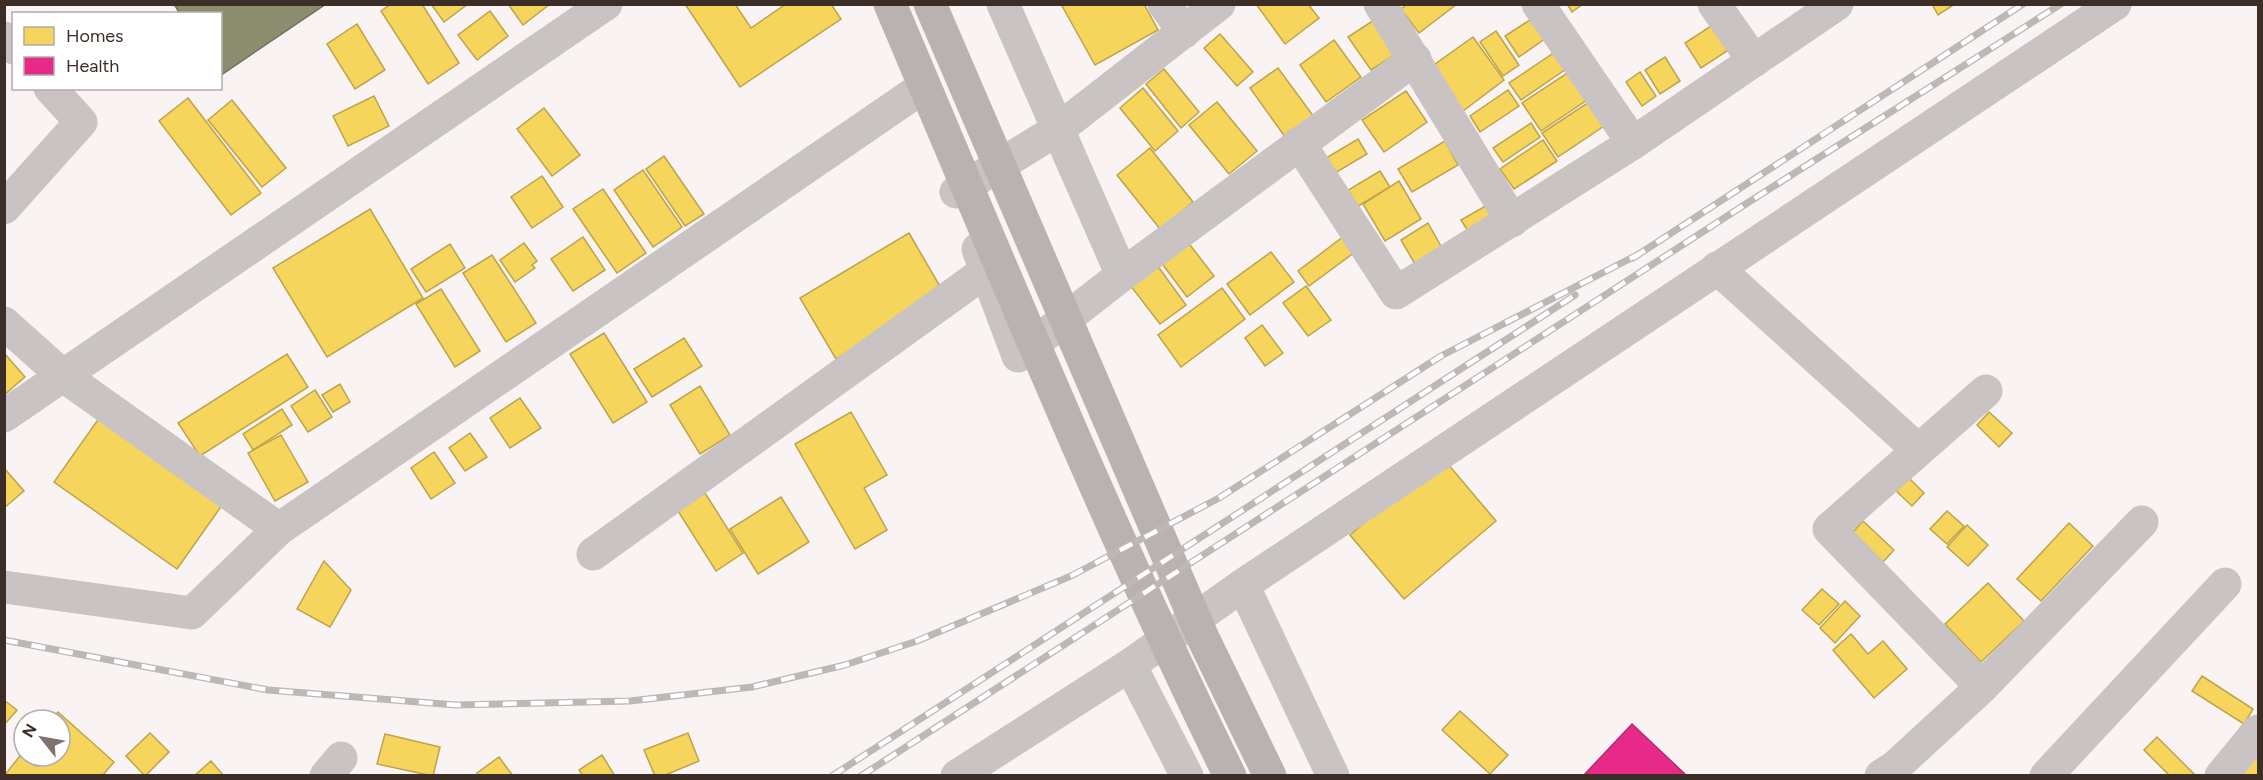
<svg xmlns="http://www.w3.org/2000/svg" width="2263" height="780" font-family="Figtree,sans-serif">
  <style>
    .homes { fill: #f6d55c; stroke: #bea34c; stroke-width: 1.5 }
    .health { fill: #e7298a; stroke: #b42a6c; stroke-width: 1.5 }
    .industry { fill: #8c8c6e; stroke: #747059; stroke-width: 1.5 }
    .lines { fill: none; stroke-linecap: round; stroke-linejoin: round }
    .minor { stroke: #c9c3c3; stroke-width: 33 }
    .major { stroke: #bab2b1; stroke-width: 33 }
    .rail-casing { stroke: #bdb7b6; stroke-width: 7 }
    .rail { stroke: #fff; stroke-width: 4.5; stroke-dasharray: 14; stroke-linecap: butt }
  </style>
  <rect width="100%" height="100%" fill="#f9f4f3"/>
  <g class="homes">
    <path d="M391 4H422L459 63 428 84 381 11Z"/>
    <path d="M431 4H468L444 22Z"/>
    <path d="M508 4H550L523 25Z"/>
    <path d="M685 4H735L751 28 786 4H831L841 19 740 87Z"/>
    <path d="M1061 4H1144L1158 30 1095 65Z"/>
    <path d="M1256 4H1308L1319 18 1285 44Z"/>
    <path d="M1408 4H1457L1419 33 1401 9Z"/>
    <path d="M1567 4H1583L1572 12Z"/>
    <path d="M1932 4H1955L1938 15Z"/>
    <path d="M490 11 508 36 477 60 458 35Z"/>
    <path d="M1533 18 1546 38 1519 57 1505 36Z"/>
    <path d="M1374 20 1396 54 1371 70 1348 37Z"/>
    <path d="M357 24 385 70 355 89 327 44Z"/>
    <path d="M1714 24 1730 49 1701 68 1685 43Z"/>
    <path d="M1496 31 1519 65 1503 76 1480 42Z"/>
    <path d="M1220 34 1253 72 1237 86 1204 48Z"/>
    <path d="M1473 37 1504 80 1463 111 1431 67Z"/>
    <path d="M1334 40 1361 77 1326 102 1300 65Z"/>
    <path d="M1558 50 1569 67 1521 100 1509 83Z"/>
    <path d="M1665 57 1680 81 1660 94 1645 70Z"/>
    <path d="M1278 68 1317 121 1288 141 1250 88Z"/>
    <path d="M1164 69 1199 112 1181 128 1146 84Z"/>
    <path d="M1572 70 1590 98 1541 131 1522 103Z"/>
    <path d="M1640 72 1656 96 1642 106 1626 82Z"/>
    <path d="M1143 88 1178 131 1155 151 1120 108Z"/>
    <path d="M1508 90 1519 106 1480 132 1470 116Z"/>
    <path d="M1406 91 1427 122 1384 152 1362 120Z"/>
    <path d="M374 96 389 126 348 146 333 116Z"/>
    <path d="M188 98 261 193 231 215 159 121Z"/>
    <path d="M232 100 286 168 262 187 208 120Z"/>
    <path d="M1592 100 1607 124 1558 157 1542 133Z"/>
    <path d="M1217 102 1257 151 1229 174 1189 125Z"/>
    <path d="M544 108 580 155 552 176 517 129Z"/>
    <path d="M1531 123 1540 137 1503 162 1493 148Z"/>
    <path d="M1358 139 1367 154 1335 173 1326 158Z"/>
    <path d="M1543 140 1557 161 1514 189 1500 169Z"/>
    <path d="M1445 141 1458 165 1412 192 1398 169Z"/>
    <path d="M1150 148 1193 202 1160 229 1117 175Z"/>
    <path d="M664 156 704 214 685 226 646 169Z"/>
    <path d="M643 170 682 227 653 247 614 190Z"/>
    <path d="M1380 171 1390 187 1355 208 1345 192Z"/>
    <path d="M542 176 563 207 532 228 511 197Z"/>
    <path d="M1399 181 1421 219 1385 241 1363 204Z"/>
    <path d="M603 189 646 253 617 273 573 209Z"/>
    <path d="M1489 204 1498 220 1471 236 1461 220Z"/>
    <path d="M370 209 423 298 327 357 273 268Z"/>
    <path d="M1428 223 1442 248 1415 264 1401 240Z"/>
    <path d="M909 233 945 295 836 359 800 298Z"/>
    <path d="M1344 236 1355 252 1309 286 1298 271Z"/>
    <path d="M583 237 605 270 573 291 551 259Z"/>
    <path d="M1187 241 1214 276 1187 297 1160 261Z"/>
    <path d="M524 243 537 261 532 265 535 268 515 282 500 260Z"/>
    <path d="M450 244 465 268 426 292 411 269Z"/>
    <path d="M1271 252 1294 282 1250 315 1227 284Z"/>
    <path d="M492 255 536 323 506 342 463 273Z"/>
    <path d="M1157 265 1186 305 1160 324 1130 285Z"/>
    <path d="M1306 286 1331 320 1308 336 1283 303Z"/>
    <path d="M1222 288 1245 319 1181 367 1158 335Z"/>
    <path d="M441 289 480 351 455 367 416 304Z"/>
    <path d="M1262 325 1283 353 1265 366 1245 338Z"/>
    <path d="M604 333 647 402 613 423 570 354Z"/>
    <path d="M684 338 702 366 652 397 634 369Z"/>
    <path d="M4 353 25 377 4 395Z"/>
    <path d="M287 354 308 387 200 456 178 423Z"/>
    <path d="M340 384 350 402 333 412 322 395Z"/>
    <path d="M700 386 730 435 700 454 670 405Z"/>
    <path d="M315 390 332 417 308 432 291 406Z"/>
    <path d="M520 398 541 428 510 448 490 418Z"/>
    <path d="M282 409 292 425 253 450 243 434Z"/>
    <path d="M851 412 887 475 864 488 887 530 855 549 795 444Z"/>
    <path d="M1989 412 2012 433 1999 447 1977 425Z"/>
    <path d="M102 414 225 501 177 569 54 482Z"/>
    <path d="M470 433 487 457 465 471 449 448Z"/>
    <path d="M281 435 308 482 275 501 248 453Z"/>
    <path d="M434 452 455 483 431 499 411 468Z"/>
    <path d="M1442 457 1496 521 1404 599 1350 535Z"/>
    <path d="M4 468 24 491 4 508Z"/>
    <path d="M1906 475 1924 493 1912 506 1893 488Z"/>
    <path d="M705 493 743 553 716 571 678 511Z"/>
    <path d="M781 497 809 542 758 574 730 529Z"/>
    <path d="M1947 511 1964 526 1947 544 1930 529Z"/>
    <path d="M1863 521 1894 550 1883 562 1852 533Z"/>
    <path d="M2069 523 2093 546 2041 601 2017 579Z"/>
    <path d="M1967 525 1988 545 1968 566 1947 547Z"/>
    <path d="M324 561 351 590 330 627 297 609Z"/>
    <path d="M1988 583 2024 621 1981 662 1945 624Z"/>
    <path d="M1822 589 1839 604 1819 625 1802 610Z"/>
    <path d="M1845 601 1860 616 1835 643 1820 628Z"/>
    <path d="M1851 634 1868 654 1883 641 1907 669 1874 698 1833 650Z"/>
    <path d="M2202 676 2253 709 2244 724 2192 691Z"/>
    <path d="M4 700 17 710 4 725Z"/>
    <path d="M1460 711 1508 755 1490 774 1442 730Z"/>
    <path d="M58 712 114 762 102 776H4L24 751V756H60V720H51Z"/>
    <path d="M150 733 169 752 145 776 126 756Z"/>
    <path d="M688 733 699 761 663 776H655L644 750Z"/>
    <path d="M385 734 440 747 433 776 377 764Z"/>
    <path d="M2157 737 2196 776H2170L2144 750Z"/>
    <path d="M2258 754V776H2237Z"/>
    <path d="M602 755 615 776H583L579 770Z"/>
    <path d="M499 757 513 776H479L477 773Z"/>
    <path d="M211 761 224 776H194Z"/>
  </g>
  <path class="health" d="M1632 724 1687 776H1583Z"/>
  <path class="industry" d="M174 4H326L221 75 220 14H180Z"/>
  <g class="lines">
    <g class="minor">
      <path d="M1003 4 1122 275"/>
      <path d="M1164 4 1184 32"/>
      <path d="M1380 4 1512 221"/>
      <path d="M1714 4 1754 61"/>
      <path d="M4 38 14 48"/>
      <path d="M1299 143 1396 293 1633 143 1538 4"/>
      <path d="M1633 143 1837 4"/>
      <path d="M956 192 1060 128 1219 4"/>
      <path d="M4 208 81 122 50 88"/>
      <path d="M978 249 1018 356 1122 275 1415 59"/>
      <path d="M1717 268 1917 449"/>
      <path d="M4 323 62 375 279 529"/>
      <path d="M4 416 606 4"/>
      <path d="M593 554 986 271"/>
      <path d="M1243 585 1333 776"/>
      <path d="M4 587 192 613 279 529 913 94"/>
      <path d="M1130 665 1187 776"/>
      <path d="M1982 687 1829 529 1986 391"/>
      <path d="M326 776 341 758"/>
      <path d="M957 776 1130 665 1243 585 2115 4"/>
      <path d="M1881 776 1895 767 1982 687 2142 522"/>
      <path d="M2046 776 2225 584"/>
      <path d="M2221 776 2258 731"/>
    </g>
    <g class="major">
      <path d="M890 4C1000 263 1106 524 1230 776"/>
      <path d="M930 4 1203 638 1270 776"/>
    </g>
    <defs>
      <g id="rail">
        <path d="M1633 258 2023 4"/>
        <path d="M4 640 268 690 456 705 630 701 752 687 845 665 917 641 1071 576 1219 498 1441 356 1639 254"/>
        <path d="M832 776 1575 295"/>
        <path d="M861 776 1752 200 2061 4"/>
      </g>
    </defs>
    <use href="#rail" class="rail-casing"/>
    <use href="#rail" class="rail"/>
  </g>
  <rect width="2263" height="780" fill="none" stroke="#3c2d27" stroke-width="12"/>
  <rect x="12" y="12" width="210" height="78" fill="#ffffff" stroke="#b1aba9" stroke-width="1.5"/>
  <rect x="24" y="27" width="30" height="18" fill="#f6d55c" stroke="#b1aba9" stroke-width="1.5"/>
  <text x="66" y="42" font-size="18" fill="#3c2d27">Homes</text>
  <rect x="24" y="57" width="30" height="18" fill="#e7298a" stroke="#b1aba9" stroke-width="1.5"/>
  <text x="66" y="72" font-size="18" fill="#3c2d27">Health</text>
  <g transform="translate(42 738) rotate(301)"><circle r="28" fill="#ffffff" stroke="#b1aba9" stroke-width="1.5"/>
  <path d="M0-4.5L10 22L0 15L-10 22Z" fill="#7e736e"/>
  <text y="-9" font-size="16" font-weight="bold" text-anchor="middle" fill="#3c2d27">N</text>
  </g>
</svg>
